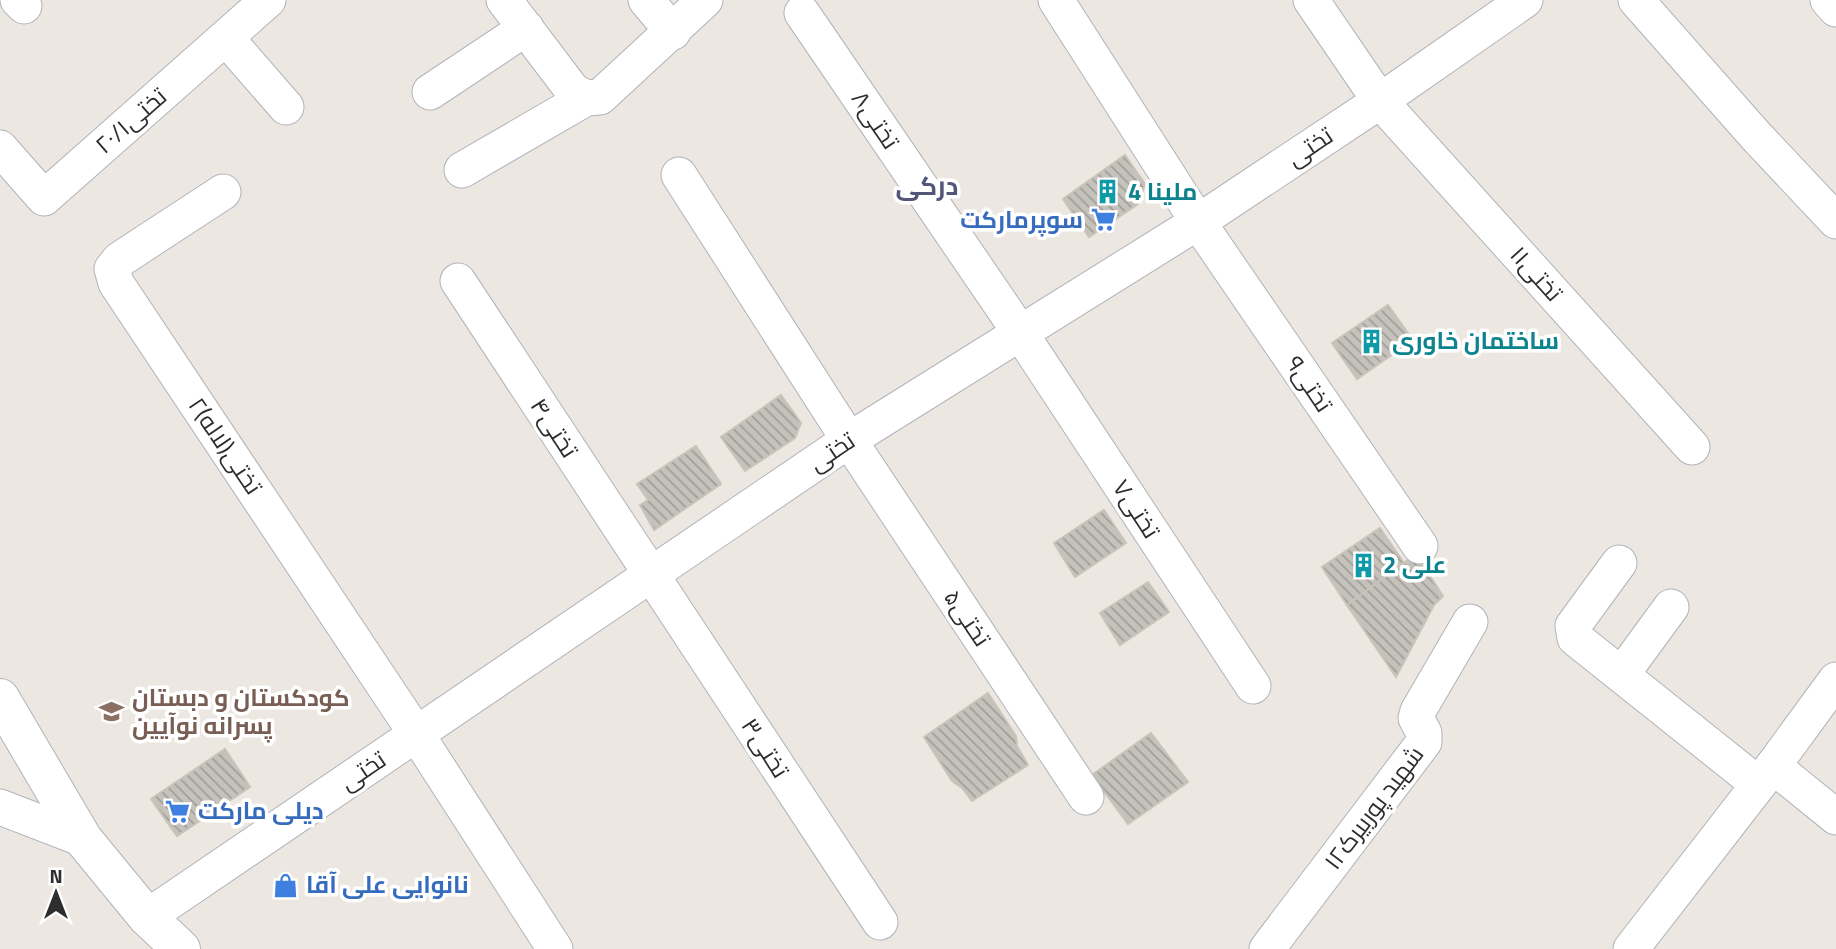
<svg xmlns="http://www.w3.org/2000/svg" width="1836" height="949" font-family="'Titillium Web',Cairo,sans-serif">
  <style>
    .building { fill: url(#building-back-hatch); stroke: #c8c4ba; stroke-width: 2 }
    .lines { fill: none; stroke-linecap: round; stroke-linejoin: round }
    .street-casing { stroke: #b1b2bb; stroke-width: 37 }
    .secondary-casing { stroke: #b1b2bb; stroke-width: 40 }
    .street { stroke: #fff; stroke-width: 35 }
    .secondary { stroke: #fff; stroke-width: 38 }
    .labels { text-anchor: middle; stroke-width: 7; stroke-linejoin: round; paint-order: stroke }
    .street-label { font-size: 24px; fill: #2d2d2d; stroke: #fff }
    .culture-label { font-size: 24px; font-weight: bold; fill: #0d838f; stroke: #fff; text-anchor: start }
    .shop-label { font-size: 24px; font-weight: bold; fill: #366cbe; stroke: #fff; text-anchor: start }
    .education-label { font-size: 24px; font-weight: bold; fill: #785e54; stroke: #fff; text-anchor: start }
    .neighbourhood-label { font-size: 26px; font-weight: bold; fill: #525679; stroke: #fff }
  </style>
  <defs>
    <pattern id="building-back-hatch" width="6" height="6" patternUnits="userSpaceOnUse" patternTransform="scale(1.75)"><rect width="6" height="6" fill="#c5c2bc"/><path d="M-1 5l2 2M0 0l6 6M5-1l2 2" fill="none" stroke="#a09e99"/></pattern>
  </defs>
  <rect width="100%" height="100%" fill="#ece8e1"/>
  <g class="building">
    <path d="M1125 155 1145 184 1138 204 1089 237 1063 199Z"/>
    <path d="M1388 305 1413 340 1357 379 1332 343Z"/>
    <path d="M781 395 801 423 795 438 745 471 721 437Z"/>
    <path d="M696 446 721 484 654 530 640 505 648 500 637 484Z"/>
    <path d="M1104 510 1126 543 1075 577 1054 543Z"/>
    <path d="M1380 528 1404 563 1347 605 1322 567Z"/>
    <path d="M1416 554 1443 596 1434 605 1396 677 1347 605Z"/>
    <path d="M1148 582 1169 612 1120 645 1100 613Z"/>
    <path d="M988 693 1016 736 1017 746 1028 765 972 801 962 788 952 781 924 737Z"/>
    <path d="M1151 733 1188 782 1128 824 1092 775Z"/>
    <path d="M225 749 250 787 177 836 151 799Z"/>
  </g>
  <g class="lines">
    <defs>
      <g id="street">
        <path d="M18 0 24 6"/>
        <path d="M504 0 573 91 586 98"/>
        <path d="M646 0 673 32"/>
        <path d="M1056 0 1198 222 1420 546"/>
        <path d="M1311 0 1380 101 1692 447"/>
        <path d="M1636 0 1756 136 1836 221"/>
        <path d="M1828 0 1836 9"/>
        <path d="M802 13 1019 331 1253 686"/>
        <path d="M226 38 286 107"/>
        <path d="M430 92 526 28"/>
        <path d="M0 148 44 198 268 0"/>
        <path d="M462 170 586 98 600 97 705 0"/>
        <path d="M679 175 849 440 1086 797"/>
        <path d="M223 192 119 260 112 269 116 283 417 735 555 949"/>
        <path d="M458 281 880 922"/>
        <path d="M1619 563 1573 626 1575 638 1758 784"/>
        <path d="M1622 674 1671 607"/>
        <path d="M1773 766 1836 817"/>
        <path d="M0 807 83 839"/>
        <path d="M147 917 849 440 1198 222 1380 101 1525 0"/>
        <path d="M1267 949 1424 742V733L1416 718 1418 711 1470 622"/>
        <path d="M1631 949 1773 766 1836 680"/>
      </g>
      <path id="secondary" d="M0 698 83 839 147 917 181 949"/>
    </defs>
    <use href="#street" class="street-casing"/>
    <use href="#secondary" class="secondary-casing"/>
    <use href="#street" class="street"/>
    <use href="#secondary" class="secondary"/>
  </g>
  <defs>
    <symbol id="building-bare" viewBox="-9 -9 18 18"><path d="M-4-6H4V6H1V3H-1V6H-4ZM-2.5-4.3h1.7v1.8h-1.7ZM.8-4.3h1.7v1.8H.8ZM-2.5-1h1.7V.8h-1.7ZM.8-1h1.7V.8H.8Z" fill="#0f9aa8" stroke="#fff" stroke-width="2.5" paint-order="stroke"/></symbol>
    <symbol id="supermarket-bare" viewBox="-9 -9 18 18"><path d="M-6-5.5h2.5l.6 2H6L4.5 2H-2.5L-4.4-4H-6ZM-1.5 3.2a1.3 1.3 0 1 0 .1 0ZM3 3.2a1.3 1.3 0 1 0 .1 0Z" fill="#3f7fe0" stroke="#fff" stroke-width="2.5" paint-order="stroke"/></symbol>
    <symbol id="school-bare" viewBox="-9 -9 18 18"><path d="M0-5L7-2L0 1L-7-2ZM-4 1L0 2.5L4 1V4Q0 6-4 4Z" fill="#8d6e63" stroke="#fff" stroke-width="2.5" paint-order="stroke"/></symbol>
    <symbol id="shop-bare" viewBox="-9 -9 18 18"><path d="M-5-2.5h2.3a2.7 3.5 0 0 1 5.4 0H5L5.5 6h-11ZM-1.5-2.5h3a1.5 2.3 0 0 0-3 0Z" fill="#3f7fe0" stroke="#fff" stroke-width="2.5" paint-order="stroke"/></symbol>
  </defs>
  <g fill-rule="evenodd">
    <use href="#building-bare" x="1090" y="174" width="35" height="35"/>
    <use href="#supermarket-bare" x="1086" y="202" width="35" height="35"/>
    <use href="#building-bare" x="1354" y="324" width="35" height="35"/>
    <use href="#building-bare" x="1346" y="548" width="35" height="35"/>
    <use href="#school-bare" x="94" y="694" width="35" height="35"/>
    <use href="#supermarket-bare" x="160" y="794" width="35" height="35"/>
    <use href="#shop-bare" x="268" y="868" width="35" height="35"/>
  </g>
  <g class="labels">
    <g class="street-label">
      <text transform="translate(875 120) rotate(56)" y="8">تختی۸</text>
      <text transform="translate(131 121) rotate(-41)" y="8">تختی۲۰/۱</text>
      <text transform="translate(1310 147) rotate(-34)" y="8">تختی</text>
      <text transform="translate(1536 274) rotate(48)" y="8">تختی۱۱</text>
      <text transform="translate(1309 384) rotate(56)" y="8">تختی۹</text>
      <text transform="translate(554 428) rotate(57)" y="8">تختی۴</text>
      <text transform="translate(225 446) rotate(56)" y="8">۲تختی(لاله)</text>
      <text transform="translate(832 452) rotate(-34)" y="8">تختی</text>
      <text transform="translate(1136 509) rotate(57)" y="8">تختی۷</text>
      <text transform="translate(967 618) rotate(56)" y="8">تختی۵</text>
      <text transform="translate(765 748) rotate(57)" y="8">تختی۳</text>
      <text transform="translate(363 771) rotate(-34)" y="8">تختی</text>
      <text transform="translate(1374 808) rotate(-53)" y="8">شهید پوربیرک۱۲</text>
    </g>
    <g class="culture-label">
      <text x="1128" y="200">ملینا 4</text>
      <text x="1392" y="349">ساختمان خاوری</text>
      <text x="1383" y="573">علی 2</text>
    </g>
    <g class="shop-label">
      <text x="1083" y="228" text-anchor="end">سوپرمارکت</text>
      <text x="198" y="819">دیلی مارکت</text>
      <text x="306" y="893">نانوایی علی آقا</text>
    </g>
    <g class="education-label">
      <text x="132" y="706">کودکستان و دبستان<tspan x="132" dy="28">پسرانه نوآیین</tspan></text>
    </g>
    <g class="neighbourhood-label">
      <text x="927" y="195">درکی</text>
    </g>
  </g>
  <g transform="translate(56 893)" stroke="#ffffff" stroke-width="5" paint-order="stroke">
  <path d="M0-5L12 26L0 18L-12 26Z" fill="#2d2d2d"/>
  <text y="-10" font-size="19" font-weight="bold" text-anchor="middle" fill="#2d2d2d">N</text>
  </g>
</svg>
